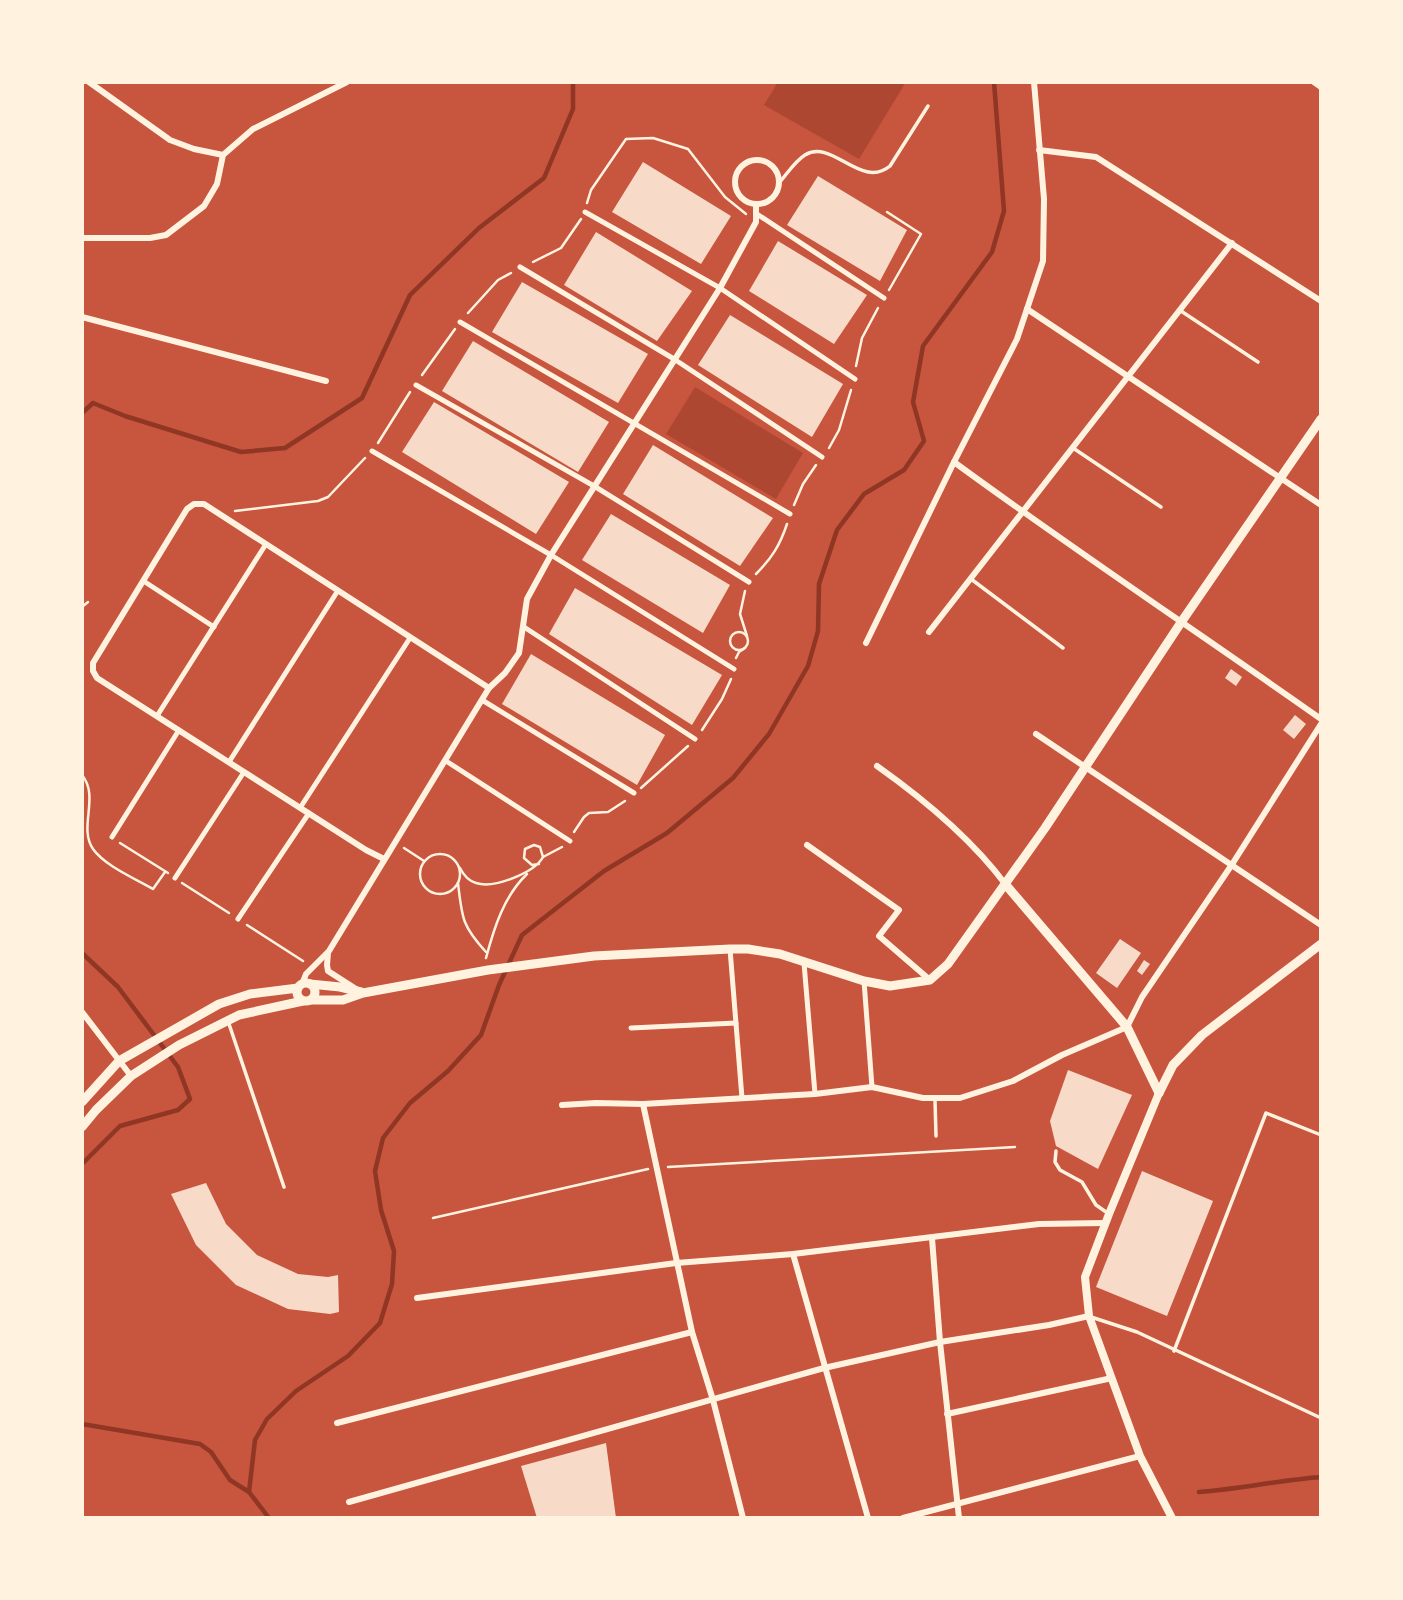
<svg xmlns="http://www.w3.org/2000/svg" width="1403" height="1600" font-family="Overpass,sans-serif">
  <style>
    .green { fill: #ae4732 }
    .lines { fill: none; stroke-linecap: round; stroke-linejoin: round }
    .stream { stroke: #8f3625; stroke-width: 4.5 }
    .building { fill: #f7dbc8 }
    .path { stroke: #fff3e0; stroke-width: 2.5 }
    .service { stroke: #fff3e0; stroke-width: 3.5 }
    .pedestrian { stroke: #fff3e0; stroke-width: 5 }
    .minor { stroke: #fff3e0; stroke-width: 6 }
    .tertiary { stroke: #fff3e0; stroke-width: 8 }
    .secondary { stroke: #fff3e0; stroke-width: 9 }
  </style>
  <rect width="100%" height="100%" fill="#c8553d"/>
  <g class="green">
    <path d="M778 82H906L859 159 764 105Z"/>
    <path d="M695 387 803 453 776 499 666 434Z"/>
  </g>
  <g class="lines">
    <g class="stream">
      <path d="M82 413 93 403 125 416 241 452 285 448 362 398 410 295 479 228 544 178 573 109V82"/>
      <path d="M82 953 118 987 178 1067 190 1099 178 1110 120 1126 82 1164"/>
      <path d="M82 1424 200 1444 211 1452 230 1480 249 1492 269 1518"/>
      <path d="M249 1492 255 1440 267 1419 296 1391 348 1356 380 1323 392 1284 394 1251 381 1210 375 1171 383 1138 410 1103 448 1071 481 1035 499 985 522 935 604 871 667 833 733 778 769 734 808 666 818 631 819 584 837 530 864 494 904 470 924 441 913 402 923 346 992 252 1004 211 994 82"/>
      <path d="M1199 1492C1240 1489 1280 1480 1321 1477"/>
    </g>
  </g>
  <g class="building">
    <path d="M643 162 731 216 701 264 612 212Z"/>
    <path d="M818 176 907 230 880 281 787 225Z"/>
    <path d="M596 232 692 291 657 341 564 285Z"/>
    <path d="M778 241 867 295 834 344 749 291Z"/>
    <path d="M522 282 648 354 618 403 492 332Z"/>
    <path d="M730 315 843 384 812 437 698 365Z"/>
    <path d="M473 341 609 422 578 472 442 391Z"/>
    <path d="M434 402 569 482 536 534 402 452Z"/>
    <path d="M653 445 773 518 740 566 623 494Z"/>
    <path d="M611 514 730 585 703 633 582 560Z"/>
    <path d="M575 588 722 675 692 725 549 634Z"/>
    <path d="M531 654 665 735 637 785 502 704Z"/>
    <path d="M1231 669 1242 677 1236 686 1225 678Z"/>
    <path d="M1295 715 1306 724 1294 739 1283 730Z"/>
    <path d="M1120 939 1141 953 1117 988 1096 973Z"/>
    <path d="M1144 960 1150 964 1142 975 1137 971Z"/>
    <path d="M1068 1070 1132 1095 1098 1169 1056 1146 1050 1121Z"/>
    <path d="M1142 1171 1213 1201 1167 1316 1096 1287Z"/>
    <path d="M206 1183 226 1224 257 1255 298 1274 328 1277 338 1275 339 1312 330 1314 288 1309 236 1285 196 1245 171 1194Z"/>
    <path d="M606 1443 616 1518H537L521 1466Z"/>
  </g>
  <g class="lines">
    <g class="path">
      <path d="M587 203 591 190 626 139 653 138 688 149 725 197 746 214"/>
      <path d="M887 212 921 234 889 290"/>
      <path d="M533 262 561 248 581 219"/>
      <path d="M468 313 498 280 511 273"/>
      <path d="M856 366 862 338 878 308"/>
      <path d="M422 375 455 329"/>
      <path d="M378 443 410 392"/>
      <path d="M829 448 839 430 851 390"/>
      <path d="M794 505 803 484 816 465"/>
      <path d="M235 511 318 501 328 497 365 458"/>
      <path d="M756 574C772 558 780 545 787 524"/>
      <path d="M745 591 740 614 747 636"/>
      <path d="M82 607 88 602"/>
      <circle cx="739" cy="641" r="9"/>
      <path d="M736 658 739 652 745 648"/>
      <path d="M702 730 722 699 731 679"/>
      <path d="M82 775C100 797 78 827 93 849 105 866 136 879 153 889L165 872"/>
      <path d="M641 788 688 746"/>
      <path d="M574 832 584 817 589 813 608 812 625 801"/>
      <path d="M120 843 168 873"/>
      <path d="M404 848 424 861"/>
      <circle cx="440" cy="874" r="20"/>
      <path d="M543 857 562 847"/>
      <path d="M460 868C463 874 469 881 476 883 495 889 535 872 543 857L540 847 534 845 525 849 524 858 532 865 539 864"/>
      <path d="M182 883 229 913"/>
      <path d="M458 883C462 918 462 926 486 952"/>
      <path d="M247 925 303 961"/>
      <path d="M486 958C494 928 504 896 527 874"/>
      <path d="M668 1167 1015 1147"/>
      <path d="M433 1218 648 1169"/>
    </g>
    <g class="service">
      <path d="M779 183C787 174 795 161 805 155 832 138 861 190 890 166L928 106"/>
      <path d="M1181 311 1258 362"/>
      <path d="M1073 448 1161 507"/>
      <path d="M971 579 1063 648"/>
      <path d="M228 1021 284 1187"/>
      <path d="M935 1100 936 1136"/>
      <path d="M1056 1151 1055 1162 1060 1170 1082 1182 1096 1205 1109 1214"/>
      <path d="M1091 1317 1137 1332 1321 1418"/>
      <path d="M1174 1351 1266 1113 1321 1135"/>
    </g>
    <g class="pedestrian">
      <path d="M585 212 720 288 855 379"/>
      <path d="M757 214 884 298"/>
      <path d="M520 267 674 359 822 457"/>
      <path d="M460 322 790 514"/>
      <path d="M416 385 594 486 749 582"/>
      <path d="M372 451 551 555 734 669"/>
      <path d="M145 582 214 627"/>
      <path d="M524 627 695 739"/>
      <path d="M482 700 634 793"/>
      <path d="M157 716 266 544"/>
      <path d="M446 761 570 841"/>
      <path d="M229 762 337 592"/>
      <path d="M300 808 410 638"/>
      <path d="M112 837 179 730"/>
      <path d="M175 878 244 772"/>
      <path d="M238 919 309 813"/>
      <path d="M730 949 742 1098"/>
      <path d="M804 963 815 1094"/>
      <path d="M864 981 872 1087"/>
      <path d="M631 1028 736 1023"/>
    </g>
    <g class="minor">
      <path d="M89 82 170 140 194 149 223 155"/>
      <path d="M1314 82 1321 87"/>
      <path d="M1039 150 1096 157 1321 301"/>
      <circle cx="757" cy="182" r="22"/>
      <path d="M82 238H150L166 235 204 206 217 184 223 155 253 129 347 82"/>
      <path d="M1027 309 1321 505"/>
      <path d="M82 317 326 381"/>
      <path d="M954 462C1074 550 1199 633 1321 719"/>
      <path d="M929 632 1232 243"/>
      <path d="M866 643 954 462 1017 339 1043 261 1044 199 1034 82"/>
      <path d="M1036 734 1321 925"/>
      <path d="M877 766C925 800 971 838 1006 885"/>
      <path d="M807 845 899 910 879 936 930 980"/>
      <path d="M384 859 366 850 97 678 93 671V663L187 509 194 504H204L489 688"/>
      <path d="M328 953 327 965 328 971 356 989"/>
      <path d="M302 984 306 974 329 951 489 688 505 673 519 653 527 599 551 555 720 288 756 222V205"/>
      <path d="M82 1012 131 1076"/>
      <path d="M643 1104 692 1332 713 1400 743 1518"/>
      <path d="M562 1105 596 1103 643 1104 815 1094 872 1087 923 1098H960L1013 1081 1062 1055 1127 1027 1142 997 1231 866 1321 724"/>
      <path d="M932 1238 940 1342 959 1518"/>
      <path d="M793 1254 868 1518"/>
      <path d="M417 1298 676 1263 793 1254 1039 1224 1105 1223"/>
      <path d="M947 1414 1112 1378"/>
      <path d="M337 1423 692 1332"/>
      <path d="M349 1502 824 1368 940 1342 1049 1325 1089 1316"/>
      <path d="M903 1518 1140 1456"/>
    </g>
    <path class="tertiary" d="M1159 1093 1109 1214 1085 1277 1089 1316 1140 1456 1172 1518"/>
    <g class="secondary">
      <path d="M1006 885 1127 1027 1159 1093"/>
      <circle cx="306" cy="992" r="9"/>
      <path d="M310 984 340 987 361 992"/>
      <path d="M311 1000H343L363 993 488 970 594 956 730 949H748L780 954 864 981 890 986 930 980 948 964 1045 828 1182 621 1321 419"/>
      <path d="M1159 1093 1173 1065 1202 1035 1321 944"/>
      <path d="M82 1102 119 1061 219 1004 250 994 298 988"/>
      <path d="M82 1127 96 1110 131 1076 179 1045 239 1015 303 1001"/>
    </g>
  </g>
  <rect width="1403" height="1600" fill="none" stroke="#fff3e0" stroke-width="168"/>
</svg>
